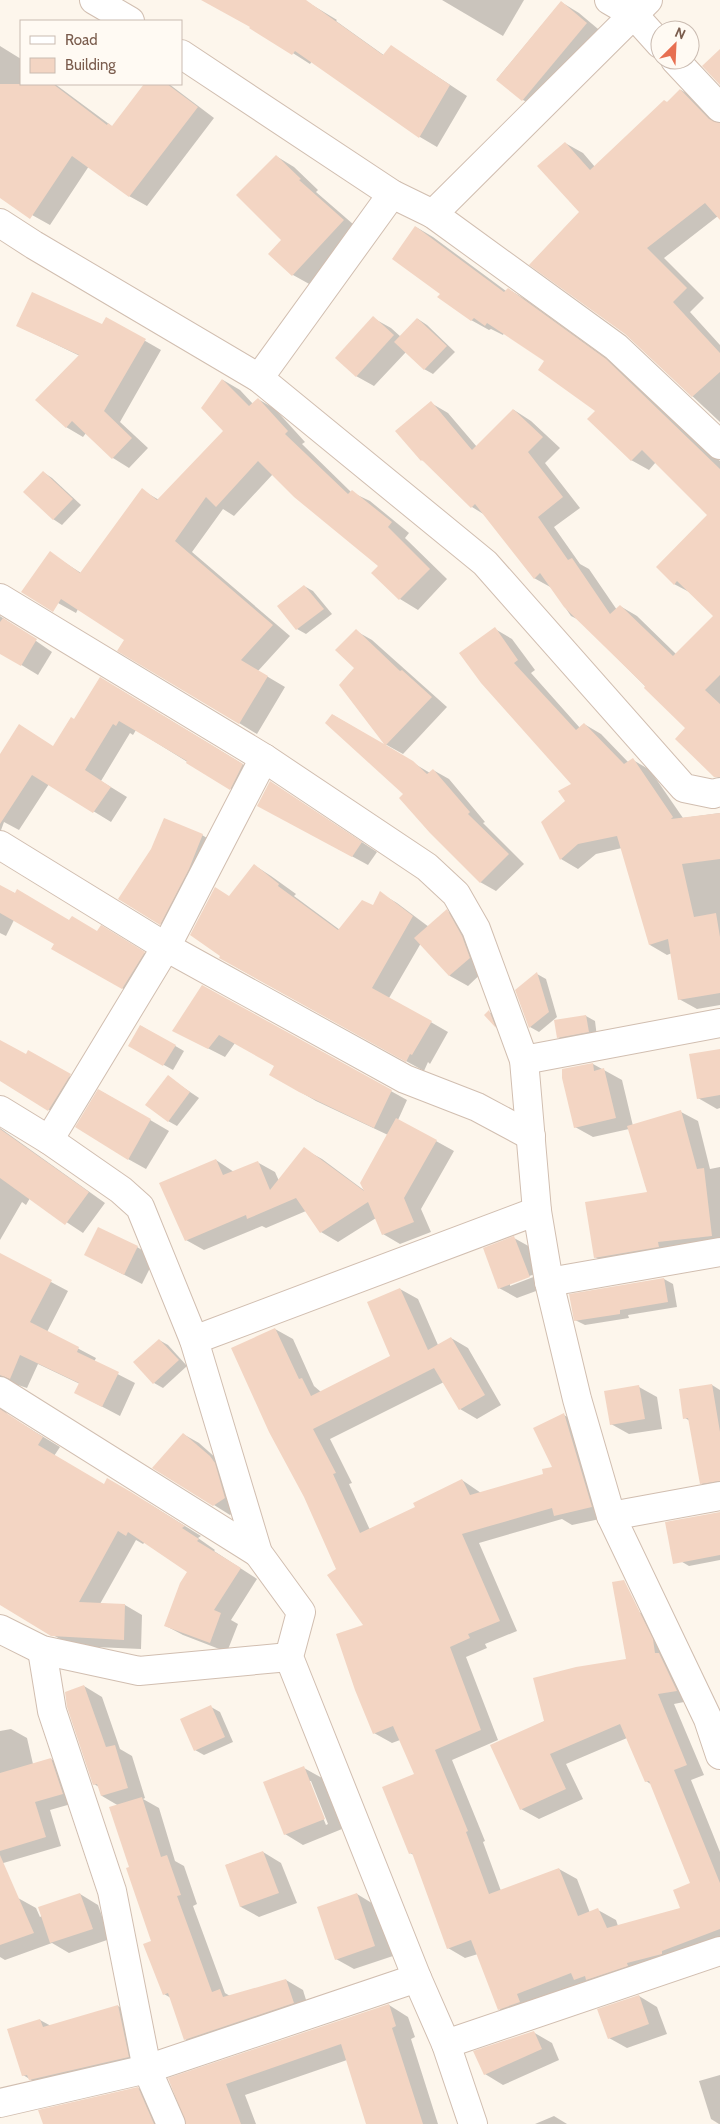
<svg xmlns="http://www.w3.org/2000/svg" width="720" height="2124" font-family="Cabin,sans-serif">
  <style>
    .shadow { fill: #0003; fill-rule: evenodd }
    .building { fill: #f3d5c3 }
    .lines { fill: none; stroke-linecap: round; stroke-linejoin: round }
    .street-casing { stroke: #d1beb0; stroke-width: 30 }
    .street { stroke: #fff; stroke-width: 28 }
  </style>
  <rect width="100%" height="100%" fill="#fdf6ec"/>
  <g class="shadow">
    <path d="M203 0H304L337 20 336 21 385 56 391 46 467 96 437 147 420 137 312 61 310 64 252 27Z"/>
    <path d="M442 0H524L503 36Z"/>
    <path d="M561 2 579 13 604 34 541 110 523 100 497 79Z"/>
    <path d="M0 46 21 59V84H55L113 127 146 84H169L214 118 147 206 129 196 89 166 50 225 32 215 0 191Z"/>
    <path d="M681 90 698 100 720 124V218L718 216 664 258 704 298 690 312 720 345V422L627 335 580 212 565 143 583 153 595 167Z"/>
    <path d="M276 156 294 167 318 190 316 192 361 231 311 285 293 275 283 240Z"/>
    <path d="M416 227 433 237 506 291 508 289 525 299 624 371 720 461V779L714 775 687 728 579 620 571 616 552 588 534 578 485 515 472 507 428 464 422 460 396 431 431 403 448 413 477 447 514 410 531 421 560 448 545 463 580 508 554 527 580 564 589 569 617 610 620 606 637 616 676 654 714 616 693 594 674 584 709 515 656 462 649 470 631 460 597 411 546 361 504 333 503 335 491 329 489 330 471 320 442 294Z"/>
    <path d="M373 318 391 328 401 337 418 319 427 325 455 352 433 374 424 369 406 352 374 386 356 376Z"/>
    <path d="M107 319 161 350 120 422 148 448 129 468 113 458 86 433 83 437 66 427 80 356 18 326H103Z"/>
    <path d="M223 380 240 390 253 404 258 399 275 409 305 442 302 444 351 492 370 501 409 533 405 538 447 579 418 610 400 599 373 573 380 566 273 474 234 516 223 509 192 552 290 636 258 671 285 687 257 734 239 723 126 639 78 609 76 613 58 603 50 553 81 573 142 490 159 500 225 431Z"/>
    <path d="M43 472 52 478 81 505 62 525 53 519Z"/>
    <path d="M304 586 313 591 332 614 306 634 297 629Z"/>
    <path d="M0 616 52 652 38 675 0 652Z"/>
    <path d="M495 629 512 639 535 670 531 673 580 728 584 724 601 734 629 763 633 760 650 770 683 818 720 813V1005L697 1009 679 999 672 953 667 955 650 945 622 848 596 854 578 869 561 859 567 801 574 785Z"/>
    <path d="M356 631 372 640 447 707 403 754 385 744Z"/>
    <path d="M117 688 259 774 247 799 136 730 133 735 130 733 101 781 127 797 111 822 49 784 19 830 4 822 0 833V757L54 747 74 721Z"/>
    <path d="M333 715 430 773 433 770 449 779 485 822 483 823 524 864 496 891 480 882 405 794Z"/>
    <path d="M270 782 377 852 368 865 274 814Z"/>
    <path d="M202 835 220 846 178 934 160 924Z"/>
    <path d="M254 865 271 876 296 894 294 896 340 930 374 906 380 893 397 903 429 927 447 911 465 921 487 968 468 986 450 976 421 943 389 998 448 1032 430 1064 428 1062 424 1071 238 968 230 897Z"/>
    <path d="M0 886 70 921 97 933 118 936 160 963 139 998 53 948 56 944 14 920 6 936 0 933Z"/>
    <path d="M537 974 546 979 557 1017 539 1032 530 1027Z"/>
    <path d="M202 986 407 1100 398 1120 454 1151 421 1209 431 1232 400 1244 383 1234 376 1218 338 1242 321 1232 306 1211 266 1228 262 1226 204 1250 186 1240 216 1160 234 1172 257 1162 275 1172 279 1181 304 1149 322 1159 365 1191 388 1135 316 1101 271 1075 276 1066 235 1043 225 1057 174 1031Z"/>
    <path d="M489 1012 498 1017 503 1031 496 1027 486 1015Z"/>
    <path d="M586 1016 595 1021 597 1037 567 1042 558 1037Z"/>
    <path d="M141 1026 184 1051 173 1070 130 1046Z"/>
    <path d="M0 1042 87 1085 66 1120 0 1080Z"/>
    <path d="M720 1050V1108L717 1109 698 1098Z"/>
    <path d="M593 1064 622 1080 633 1126 681 1112 698 1121 710 1169 720 1167V1246L612 1267 595 1257 648 1193 629 1129 593 1137 575 1127Z"/>
    <path d="M168 1077 199 1098 177 1126 168 1121Z"/>
    <path d="M99 1090 169 1131 146 1169 128 1159Z"/>
    <path d="M0 1128 105 1203 83 1233 30 1198 26 1205 22 1202 0 1240Z"/>
    <path d="M514 1238 532 1248 547 1287 517 1298 499 1288ZM535 1274 536 1276 510 1286V1283Z"/>
    <path d="M137 1247 155 1258 142 1284 86 1255Z"/>
    <path d="M0 1255 68 1291 47 1332 96 1358 94 1362 135 1383 120 1416 76 1393 80 1384 38 1364 27 1388 18 1385 11 1386 3 1409 9 1416 60 1447 54 1456 104 1486 148 1503 201 1536 198 1538 215 1550 214 1551 257 1579 231 1620 238 1624 227 1652 183 1635 166 1626 189 1571 145 1542 143 1544 136 1540 100 1604 125 1605 142 1615 141 1649 72 1646 10 1610 0 1548Z"/>
    <path d="M664 1279 673 1284 677 1307 628 1315 629 1318 585 1325 575 1320Z"/>
    <path d="M400 1289 418 1299 438 1345 451 1338 468 1348 501 1405 477 1419 460 1409 444 1382 330 1439 352 1483 349 1484 370 1530 417 1507 462 1480 481 1493 545 1475 554 1468 564 1415 581 1425 609 1517 572 1525 562 1519 479 1543 517 1631 485 1644 487 1648 466 1657 498 1740 452 1760 485 1841 483 1842 501 1891 559 1869 577 1879 590 1913 598 1910 616 1920 618 1926 681 1909 691 1884 652 1785 646 1781 627 1738 566 1764 583 1799 539 1819 521 1809 492 1746 545 1721 628 1660 639 1612 656 1622 694 1700 674 1704 704 1775 691 1780 720 1852V1945L516 2019 499 2009 478 1954 465 1958 448 1948 414 1855 410 1853 416 1775 400 1740 392 1743 374 1733 365 1625 337 1569 275 1329 293 1339 314 1386 321 1392 392 1357Z"/>
    <path d="M159 1340 168 1345 187 1366 163 1388 154 1383Z"/>
    <path d="M712 1385 720 1390V1492L718 1493 701 1483 690 1421 685 1418Z"/>
    <path d="M639 1387 657 1397 662 1429 629 1434 611 1424Z"/>
    <path d="M183 1434 199 1443 226 1467 241 1507 230 1515 214 1505Z"/>
    <path d="M720 1513V1560L689 1566 672 1556Z"/>
    <path d="M84 1686 102 1697 120 1749 132 1756 145 1798 143 1799 159 1808 175 1861 184 1866 197 1904 193 1906 225 1993 230 1996 286 1980 303 1990 310 2013 202 2049 185 2039 171 1998 164 1994 153 1942 130 1868 119 1806 102 1796 99 1787 94 1784Z"/>
    <path d="M211 1707 220 1712 233 1742 204 1755 195 1750Z"/>
    <path d="M11 1729 27 1738 33 1764 51 1759 67 1768 78 1802 50 1810 61 1846 0 1864V1731Z"/>
    <path d="M304 1768 322 1778 342 1829 303 1845 285 1834ZM308 1781H311L328 1824 326 1825Z"/>
    <path d="M263 1852 281 1863 297 1903 259 1917 241 1907 226 1865Z"/>
    <path d="M80 1894 98 1905 110 1939 69 1953 52 1943 5 1960 0 1957V1904L18 1898 36 1908 40 1917Z"/>
    <path d="M357 1894 375 1905 393 1956 354 1969 336 1959Z"/>
    <path d="M639 1996 657 2007 667 2034 627 2048 609 2038Z"/>
    <path d="M389 2005 408 2017 415 2037 411 2039 438 2124H368L347 2060 245 2095 256 2124H188L170 2079Z"/>
    <path d="M118 2006 136 2017 146 2067 48 2090 23 2075 40 2020 51 2026Z"/>
    <path d="M533 2032 552 2043 559 2060 503 2085 485 2074Z"/>
    <path d="M720 2075V2124H719L711 2119 699 2081Z"/>
    <path d="M138 2088 157 2100 168 2124H44Z"/>
    <path d="M554 2116 567 2124H535Z"/>
  </g>
  <g class="building">
    <path d="M201 0H306L383 55 391 45 450 85 419 138 295 51 292 55 249 28 250 27Z"/>
    <path d="M561 1 587 23 522 101 496 80Z"/>
    <path d="M720 49V85L702 66Z"/>
    <path d="M0 84H53L107 125 108 123 112 126 144 84H167L198 107 129 197 72 156 30 219 0 198Z"/>
    <path d="M680 89 709 119 720 123V220L705 203 647 248 687 288 673 302 720 353V372L692 397 625 334 529 265 579 212 537 166 565 142 590 170 664 100 667 102Z"/>
    <path d="M276 155 301 179 299 180 344 220 292 276 268 254 281 240 236 195Z"/>
    <path d="M415 226 504 292 508 288 606 359 720 469V675L705 690 720 704V777H714L675 739 685 728 644 688 645 686 564 607 540 573 534 579 475 504 471 508 422 460 421 461 395 431 431 401 472 450 513 409 543 437 528 452 563 497 538 517 568 560 572 558 610 614 620 605 673 656 713 616 677 581 674 585 656 567 707 515 642 450 631 461 587 419 595 411 538 370 544 361 487 323 485 326 474 318 471 321 437 297 440 294 392 259Z"/>
    <path d="M32 292 102 324 106 317 146 339 104 411 132 438 112 459 72 421 66 428 35 400 79 355 16 326Z"/>
    <path d="M373 316 394 335 356 377 335 358Z"/>
    <path d="M417 318 447 346 424 370 394 342Z"/>
    <path d="M222 379 249 406 258 398 288 431 285 434 348 494 352 490 392 522 388 527 430 569 399 600 371 573 378 566 294 497 258 461 216 507 206 497 175 541 273 625 241 660 268 676 239 724 117 651 124 640 61 599 53 612 21 592 50 551 80 573 142 488 157 500 223 431 201 408Z"/>
    <path d="M43 471 73 499 53 520 23 492Z"/>
    <path d="M304 585 324 609 296 630 277 606Z"/>
    <path d="M3 618 37 639 21 666 0 654V622Z"/>
    <path d="M495 627 518 660 514 663 576 730 584 723 624 764 633 758 673 817 671 819 720 813V859L682 864 694 917 716 913 720 937V993L678 1000 668 939 649 945 617 836 578 844 560 860 541 822 565 801 558 791 571 784 481 683 459 653Z"/>
    <path d="M356 629 400 671 402 670 432 697 386 745 413 761 427 774 433 769 470 812 468 814 509 854 480 883 430 833 399 798 403 794 325 723 332 714 384 744 339 685 354 668 335 650Z"/>
    <path d="M100 677 243 764 230 790 186 763 187 761 119 721 116 726 113 724 85 770 111 787 93 813 32 775 0 824V754L19 724 53 746 71 717 74 719Z"/>
    <path d="M270 781 362 842 352 857 257 806Z"/>
    <path d="M164 818 203 834 189 869 160 925 118 899 151 849Z"/>
    <path d="M254 864 279 884 278 886 338 930 362 900 373 905 380 891 413 916 372 988 432 1021 412 1055 410 1054 406 1062 219 958 220 956 190 935 215 887 229 896Z"/>
    <path d="M0 885 15 893 17 889 69 920 72 916 97 931 101 925 145 952 122 989 51 949 54 944 0 913Z"/>
    <path d="M447 909 462 936 470 958 449 976 414 938Z"/>
    <path d="M537 972 549 1012 529 1028 515 990Z"/>
    <path d="M202 985 392 1090 374 1128 299 1092 269 1075 274 1066 219 1035 208 1049 172 1031Z"/>
    <path d="M489 1010 496 1028 484 1015Z"/>
    <path d="M586 1015 589 1032 557 1038 554 1020Z"/>
    <path d="M140 1025 176 1045 163 1066 128 1046Z"/>
    <path d="M0 1040 26 1054 28 1050 71 1074 48 1111 0 1081Z"/>
    <path d="M720 1049V1095L697 1099 689 1054Z"/>
    <path d="M593 1063 594 1071 604 1068 616 1118 574 1128 562 1078V1069Z"/>
    <path d="M168 1075 190 1092 168 1122 145 1105Z"/>
    <path d="M98 1089 151 1119 128 1160 75 1127Z"/>
    <path d="M681 1110 697 1169 704 1168 712 1236 658 1242 659 1247 594 1258 585 1202 647 1192 627 1126Z"/>
    <path d="M396 1118 437 1140 404 1198 414 1222 382 1235 368 1202 320 1233 296 1198 247 1219 246 1215 185 1241 159 1183 216 1159 223 1175 258 1161 270 1190 304 1147 364 1191 360 1183Z"/>
    <path d="M0 1129 89 1192 65 1225 0 1178Z"/>
    <path d="M98 1227 138 1246 124 1275 84 1255Z"/>
    <path d="M514 1236 530 1277 498 1289 483 1248Z"/>
    <path d="M0 1253 52 1280 30 1322 79 1347 77 1352 119 1372 102 1407 74 1393 79 1383 20 1355 10 1379 0 1375Z"/>
    <path d="M664 1278 668 1302 620 1310V1314L574 1321 569 1294Z"/>
    <path d="M400 1288 428 1350 451 1337 485 1395 459 1410 434 1368 313 1429 336 1473 333 1474 360 1533 415 1507 413 1503 462 1479 470 1495 543 1474 542 1469 552 1467 533 1428 564 1413 592 1507 554 1516 552 1508 462 1534 500 1621 468 1634 470 1638 450 1647 481 1730 435 1750 468 1831 466 1832 489 1894 559 1868 578 1916 598 1908 607 1928 680 1908 673 1890 690 1883 649 1781 645 1782 620 1724 550 1754 566 1789 520 1810 490 1745 544 1721 533 1678 576 1667 626 1659 612 1582 624 1580 653 1639 655 1653H659L677 1691 658 1694 687 1765 674 1770 720 1883V1929L662 1951V1954L627 1963 628 1966 586 1980 585 1976 574 1980 571 1973 517 1994 520 2002 498 2010 471 1940 447 1949 412 1853 409 1854 382 1787 414 1774 393 1726 373 1734 355 1690 336 1634 363 1625 327 1575 336 1569 304 1497 269 1432 231 1348 275 1328 299 1379 302 1378 311 1396 390 1356 367 1302Z"/>
    <path d="M159 1339 179 1360 153 1384 133 1362Z"/>
    <path d="M712 1384 720 1432V1481L700 1484 688 1418 683 1419 679 1389Z"/>
    <path d="M639 1385 645 1419 610 1425 604 1391Z"/>
    <path d="M0 1409 43 1437 38 1445 104 1484 107 1478 131 1492 185 1526 182 1528 199 1539 197 1541 241 1568 214 1610 221 1613 210 1643 164 1626 180 1583 187 1572 128 1532 126 1536 118 1531 79 1602 125 1604 124 1640 51 1636 0 1605Z"/>
    <path d="M183 1433 210 1456 215 1463 225 1498 213 1506 152 1468Z"/>
    <path d="M720 1512V1555L673 1564 665 1522Z"/>
    <path d="M84 1685 106 1747 115 1745 128 1788 101 1796 97 1784 93 1785 67 1707 65 1692Z"/>
    <path d="M211 1705 225 1737 194 1751 180 1719Z"/>
    <path d="M51 1758 63 1794 35 1802 46 1837 0 1851V1773Z"/>
    <path d="M304 1766 325 1819 284 1835 263 1782Z"/>
    <path d="M142 1797 161 1857 167 1855 181 1895 177 1896 212 1992 220 1989 223 1997 286 1979 294 2003 184 2040 168 1993 163 1995 143 1944 151 1941 126 1868 129 1867 109 1807Z"/>
    <path d="M263 1851 279 1893 240 1907 225 1865Z"/>
    <path d="M0 1855 34 1933 0 1945Z"/>
    <path d="M80 1893 93 1929 50 1943 38 1907Z"/>
    <path d="M357 1893 375 1946 335 1960 317 1907Z"/>
    <path d="M639 1995 649 2024 608 2039 597 2009Z"/>
    <path d="M389 2004 396 2026 392 2028 423 2124H366L341 2044 226 2084 241 2124H186L168 2078Z"/>
    <path d="M118 2005 129 2057 29 2080 27 2075 22 2076 7 2029 40 2019 43 2027Z"/>
    <path d="M534 2031 542 2049 484 2075 473 2051Z"/>
    <path d="M138 2087 154 2124H43L38 2110Z"/>
  </g>
  <g class="lines">
    <defs>
      <g id="street">
        <path d="M94 0 130 21"/>
        <path d="M609 0 633 14 660 44"/>
        <path d="M181 54 392 194 433 214 616 347 720 445"/>
        <path d="M675 60 720 108"/>
        <path d="M433 214 648 0"/>
        <path d="M0 223 34 245 259 378 485 563 684 788 713 794 720 792"/>
        <path d="M259 378 392 194"/>
        <path d="M0 598 264 758 427 867 456 894 476 929 524 1060 537 1211 549 1282 577 1399 611 1516 708 1719 720 1755"/>
        <path d="M0 845 166 947 405 1079 477 1107 531 1136"/>
        <path d="M524 1060 720 1023"/>
        <path d="M0 1110 49 1140 121 1190 140 1207 194 1340 258 1553 301 1612 289 1657 417 1978 446 2044 473 2124"/>
        <path d="M49 1140 166 947 264 758"/>
        <path d="M549 1282 720 1252"/>
        <path d="M194 1340 537 1211"/>
        <path d="M0 1391 258 1553"/>
        <path d="M611 1516 720 1496"/>
        <path d="M0 1629 42 1650 139 1671 289 1657"/>
        <path d="M42 1650 52 1711 112 1891 147 2069 171 2124"/>
        <path d="M446 2044 720 1951"/>
        <path d="M0 2103 147 2069 417 1978"/>
      </g>
    </defs>
    <use href="#street" class="street-casing"/>
    <use href="#street" class="street"/>
  </g>
  <rect x="20" y="20" width="162" height="65" fill="#fffaf3" stroke="#cabbb1"/>
  <rect x="30" y="36" width="25" height="8" fill="#ffffff" stroke="#cabbb1"/>
  <text x="65" y="45" font-size="15" fill="#7a5c4d">Road</text>
  <rect x="30" y="58" width="25" height="15" fill="#f3d5c3" stroke="#cabbb1"/>
  <text x="65" y="70" font-size="15" fill="#7a5c4d">Building</text>
  <g transform="translate(675 45) rotate(24)"><circle r="24" fill="#fffaf3" stroke="#cabbb1"/>
  <path d="M0-4L9 19L0 12L-9 19Z" fill="#e76f51"/>
  <text y="-8" font-size="14" font-weight="bold" text-anchor="middle" fill="#7a5c4d">N</text>
  </g>
</svg>
